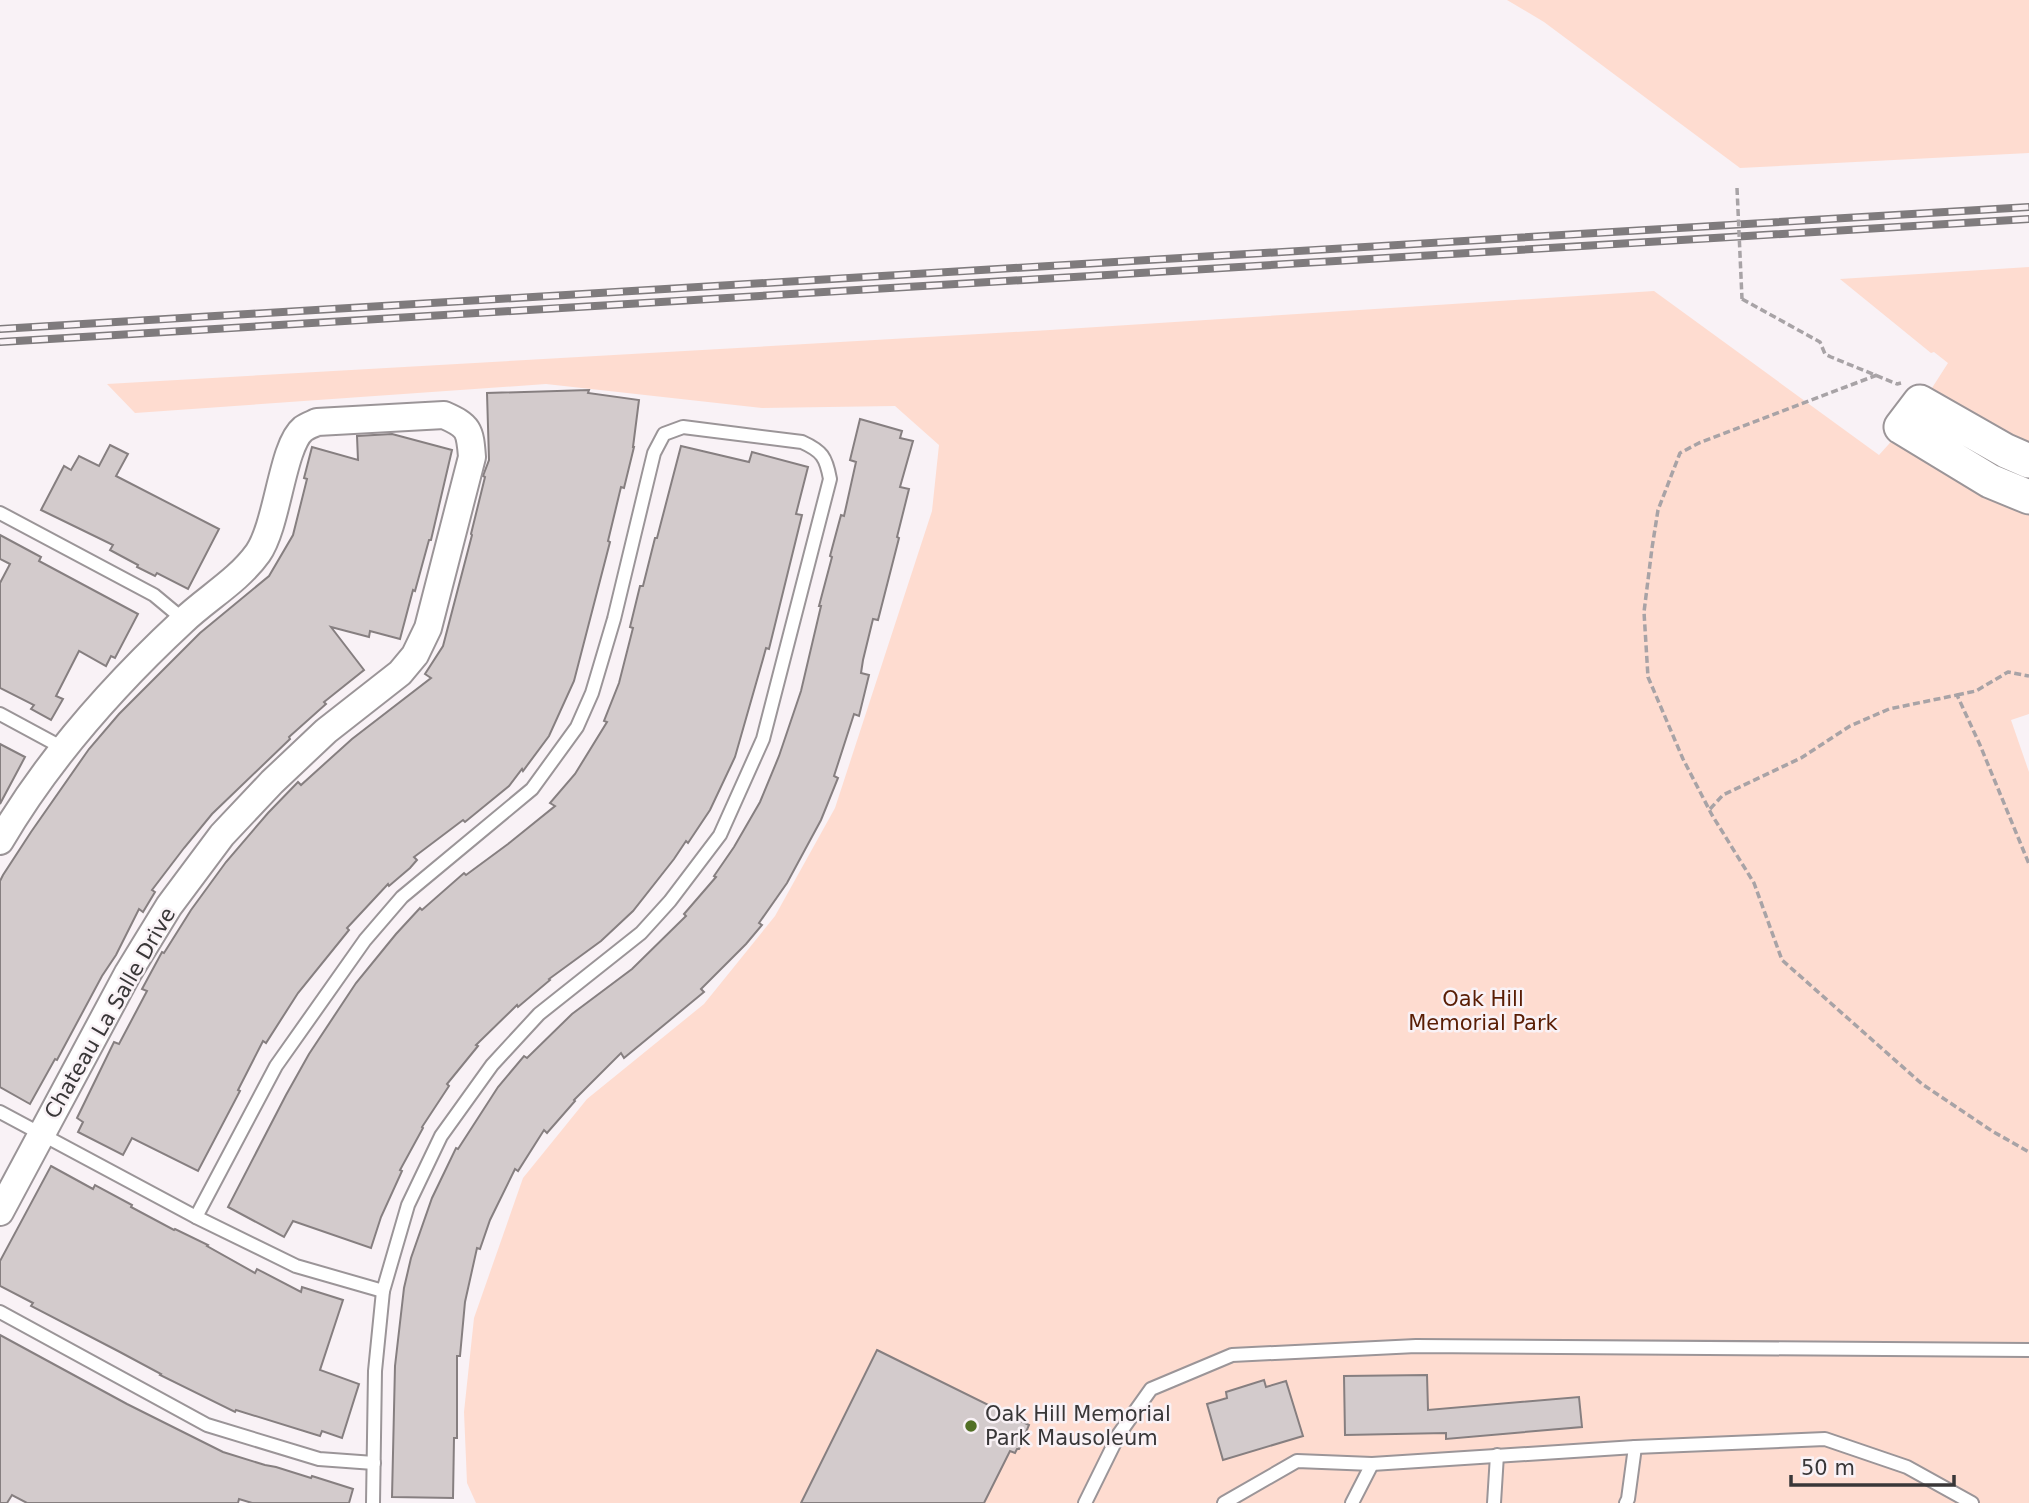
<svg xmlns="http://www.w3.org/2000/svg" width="2029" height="1503" font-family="'DejaVu Sans',sans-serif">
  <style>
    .green { fill: #fedcd0 }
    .building { fill: #d3cbcc; stroke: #867f80; stroke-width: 2 }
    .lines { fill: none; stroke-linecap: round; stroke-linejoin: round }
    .service-casing { stroke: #9b9598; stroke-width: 16 }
    .minor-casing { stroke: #9b9598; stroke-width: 30 }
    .tertiary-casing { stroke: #9b9598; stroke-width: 37 }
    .path { stroke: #a8a3a6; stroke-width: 3.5; stroke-dasharray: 7 3.5; stroke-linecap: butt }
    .service { stroke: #fff; stroke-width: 12 }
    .minor { stroke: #fff; stroke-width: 26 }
    .tertiary { stroke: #fff; stroke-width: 33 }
    .rail-casing { stroke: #7f7b7d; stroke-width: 8 }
    .rail { stroke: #f9f2f6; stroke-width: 5; stroke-dasharray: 16; stroke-linecap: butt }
    .path-bridge { stroke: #a8a3a6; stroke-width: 3.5; stroke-dasharray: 7 3.5; stroke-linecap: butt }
    .poi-dot { fill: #527025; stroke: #f9f2f6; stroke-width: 2.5 }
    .labels { text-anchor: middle; stroke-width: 5; stroke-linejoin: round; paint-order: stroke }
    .park-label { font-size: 21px; fill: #591d04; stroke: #f9f2f6 }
    .street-label { font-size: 21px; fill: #393738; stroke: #f9f2f6 }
    .poi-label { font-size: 21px; fill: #393738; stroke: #f9f2f6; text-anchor: start }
  </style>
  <rect width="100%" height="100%" fill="#f9f2f6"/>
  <g class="green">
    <path d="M1507 0H2029V153L1740 168 1544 22Z"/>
    <path d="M2029 267V445L1932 388 1948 363 1934 352 1931 353 1840 279Z"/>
    <path d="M1654 291 1879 455 1897 435 2029 507V714L2011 720 2029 772V1503H476L467 1483 464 1412 474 1318 523 1178 587 1099 704 1004 775 916 835 808 932 511 939 445 895 406 762 408 546 384 135 413 107 384 1050 330Z"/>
  </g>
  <g class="building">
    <path d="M589 390 588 393 639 400 633 447H634L624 488 621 487 608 541 610 542 574 681 549 736 523 771 522 769 509 786 465 822 463 820 414 857 417 860 410 868 389 886 388 884 347 928 349 930 298 993 266 1043 263 1041 238 1090 240 1091 198 1171 132 1138 123 1155 78 1132 83 1122 77 1118 114 1042 119 1044 147 991 142 989 162 952 164 953 191 910 226 862 268 813 298 782 301 785 352 739 431 678 425 674 443 646 472 535 471 534 485 477 483 476 489 460 487 393Z"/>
    <path d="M860 419 902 431 900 438 913 441 900 487 909 489 897 537 899 538 878 620 873 619 863 660 861 673 869 675 859 716 854 714 834 776 838 778 821 820 787 883 759 923 762 925 746 944 701 989 704 992 624 1058 621 1053 574 1100 575 1101 547 1133 544 1130 518 1171 515 1169 490 1220 480 1249 477 1248 465 1302 460 1356H457V1438H454L453 1498 392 1497 395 1366 404 1288 411 1258 432 1198 456 1148 458 1149 498 1087 524 1056 527 1058 572 1014 632 969 686 916 684 914 716 877 714 876 734 847 760 802 779 756 801 691 821 606H819L832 557 830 556 841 515 844 516 856 462 850 460Z"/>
    <path d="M392 434 452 450 431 540H429L415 591 413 590 400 639 370 631 369 637 331 627 364 670 324 702 326 704 289 737 290 739 212 814 184 848 152 890 155 892 143 912 139 909 116 955 102 976 57 1060 55 1059 30 1104 0 1087V881L3 875 31 832 89 749 119 714 200 633 269 576 293 535 307 479 304 478 312 447 358 460 357 436Z"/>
    <path d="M110 445 128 454 116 476 219 529 188 589 157 573 155 576 137 567 138 565 110 550 113 545 41 510 64 466 71 470 79 456 99 466Z"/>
    <path d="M681 446 749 462 752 452 808 467 796 514 802 515 769 649 766 648 763 659 735 757 710 810 688 843 686 841 674 859 633 911 601 941 549 979 550 980 518 1007 517 1005 476 1045 478 1046 447 1084 449 1086 422 1127 423 1128 400 1170 402 1171 381 1217 371 1248 293 1221 284 1237 228 1207 286 1095 309 1054 356 983 396 934 420 908 422 910 464 873 466 875 508 844 555 806 550 803 575 774 607 722 604 721 619 683 633 628 630 627 640 586H643L655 538H657Z"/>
    <path d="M0 535 41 557 39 561 138 614 115 658 111 656 106 666 79 651 56 696 63 699 51 720 31 709 34 705 0 688V583L10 564 0 559Z"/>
    <path d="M0 744 25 757 0 804Z"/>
    <path d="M51 1166 93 1189 95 1185 132 1205 131 1207 174 1230 175 1229 208 1245 207 1246 255 1273 257 1269 301 1292 302 1287 343 1300 320 1370 359 1384 342 1438 322 1431 320 1436 236 1410 235 1412 160 1375 161 1374 118 1351 31 1306 33 1303 0 1286V1261Z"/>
    <path d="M0 1335 127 1404 223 1452 265 1465 276 1467 311 1478 312 1476 353 1489 349 1503H252L239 1499 238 1503H27L12 1495 7 1503H0Z"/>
    <path d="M877 1350 1029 1425 1019 1449H1017L1015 1453 1010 1451 984 1503H801Z"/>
    <path d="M1427 1375 1428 1410 1579 1397 1582 1427 1446 1439V1433L1345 1435 1344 1376Z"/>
    <path d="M1264 1380 1266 1387 1286 1381 1303 1436 1223 1460 1207 1404 1227 1398 1226 1392Z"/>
  </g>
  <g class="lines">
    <defs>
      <g id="service">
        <path d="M0 513 154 595 184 620"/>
        <path d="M0 714 63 748"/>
        <path d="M0 1112 196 1217 296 1266 383 1291"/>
        <path d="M196 1217 276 1066 365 940 402 897 532 789 577 727 592 693 614 619 654 453 664 434 683 427 802 442C822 451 826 457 830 479L763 739 720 835 670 901 641 933 539 1014 492 1065 441 1136 408 1205 383 1291 375 1371 373 1503"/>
        <path d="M0 1312 207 1425 319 1459 374 1463"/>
        <path d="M1085 1503 1119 1434 1151 1389 1232 1355 1416 1346 2029 1350"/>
        <path d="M1224 1503 1297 1461 1372 1464 1635 1447 1825 1439 1907 1467 1972 1503"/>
        <path d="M1352 1503 1372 1464"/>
        <path d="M1494 1503 1497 1455"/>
        <path d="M1626 1503 1628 1499 1635 1447"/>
      </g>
      <path id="minor" d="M0 841C48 759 113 686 183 621 207 598 238 581 258 553 278 524 282 446 303 429 307 426 313 424 317 422L444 415C469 426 470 430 472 457L428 628 415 655 400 673 326 731 272 782 222 835 169 906 128 973 0 1212"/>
      <path id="tertiary" d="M2029 461 2006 451 1920 402 1901 427 1990 481 2029 497"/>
    </defs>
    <use href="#service" class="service-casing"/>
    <use href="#minor" class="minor-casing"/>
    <use href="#tertiary" class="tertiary-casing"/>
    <g class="path">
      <path d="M1742 299 1820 342 1825 354 1831 357 1897 384 1901 383"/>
      <path d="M1877 375 1699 443 1680 453 1658 510 1652 548 1644 612 1648 677 1683 759 1712 815 1754 883 1782 960 1922 1084 1992 1131 2029 1152"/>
      <path d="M1957 695 1976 691 2008 672 2029 676"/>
      <path d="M1710 809 1723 795 1801 758 1850 726 1889 709 1957 695 1980 745 2029 864"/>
    </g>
    <use href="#service" class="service"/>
    <use href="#minor" class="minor"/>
    <use href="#tertiary" class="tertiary"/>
    <defs>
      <g id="rail">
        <path d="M0 329 2029 207"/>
        <path d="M0 342 2029 219"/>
      </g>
    </defs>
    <use href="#rail" class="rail-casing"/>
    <use href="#rail" class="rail"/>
    <path class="path-bridge" d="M1737 188 1742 299"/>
  </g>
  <circle class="poi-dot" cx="971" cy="1426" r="7"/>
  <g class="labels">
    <g class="park-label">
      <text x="1483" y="1006">Oak Hill<tspan x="1483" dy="24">Memorial Park</tspan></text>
    </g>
    <g class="street-label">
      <text transform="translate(110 1013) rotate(-60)" y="7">Chateau La Salle Drive</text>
    </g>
    <g class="poi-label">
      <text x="985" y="1421">Oak Hill Memorial<tspan x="985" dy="24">Park Mausoleum</tspan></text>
    </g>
  </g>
  <path d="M1791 1475v10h163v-10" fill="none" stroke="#393738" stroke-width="3.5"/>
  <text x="1801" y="1475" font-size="21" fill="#393738" stroke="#f9f2f6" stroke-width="5" paint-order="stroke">50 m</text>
</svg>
